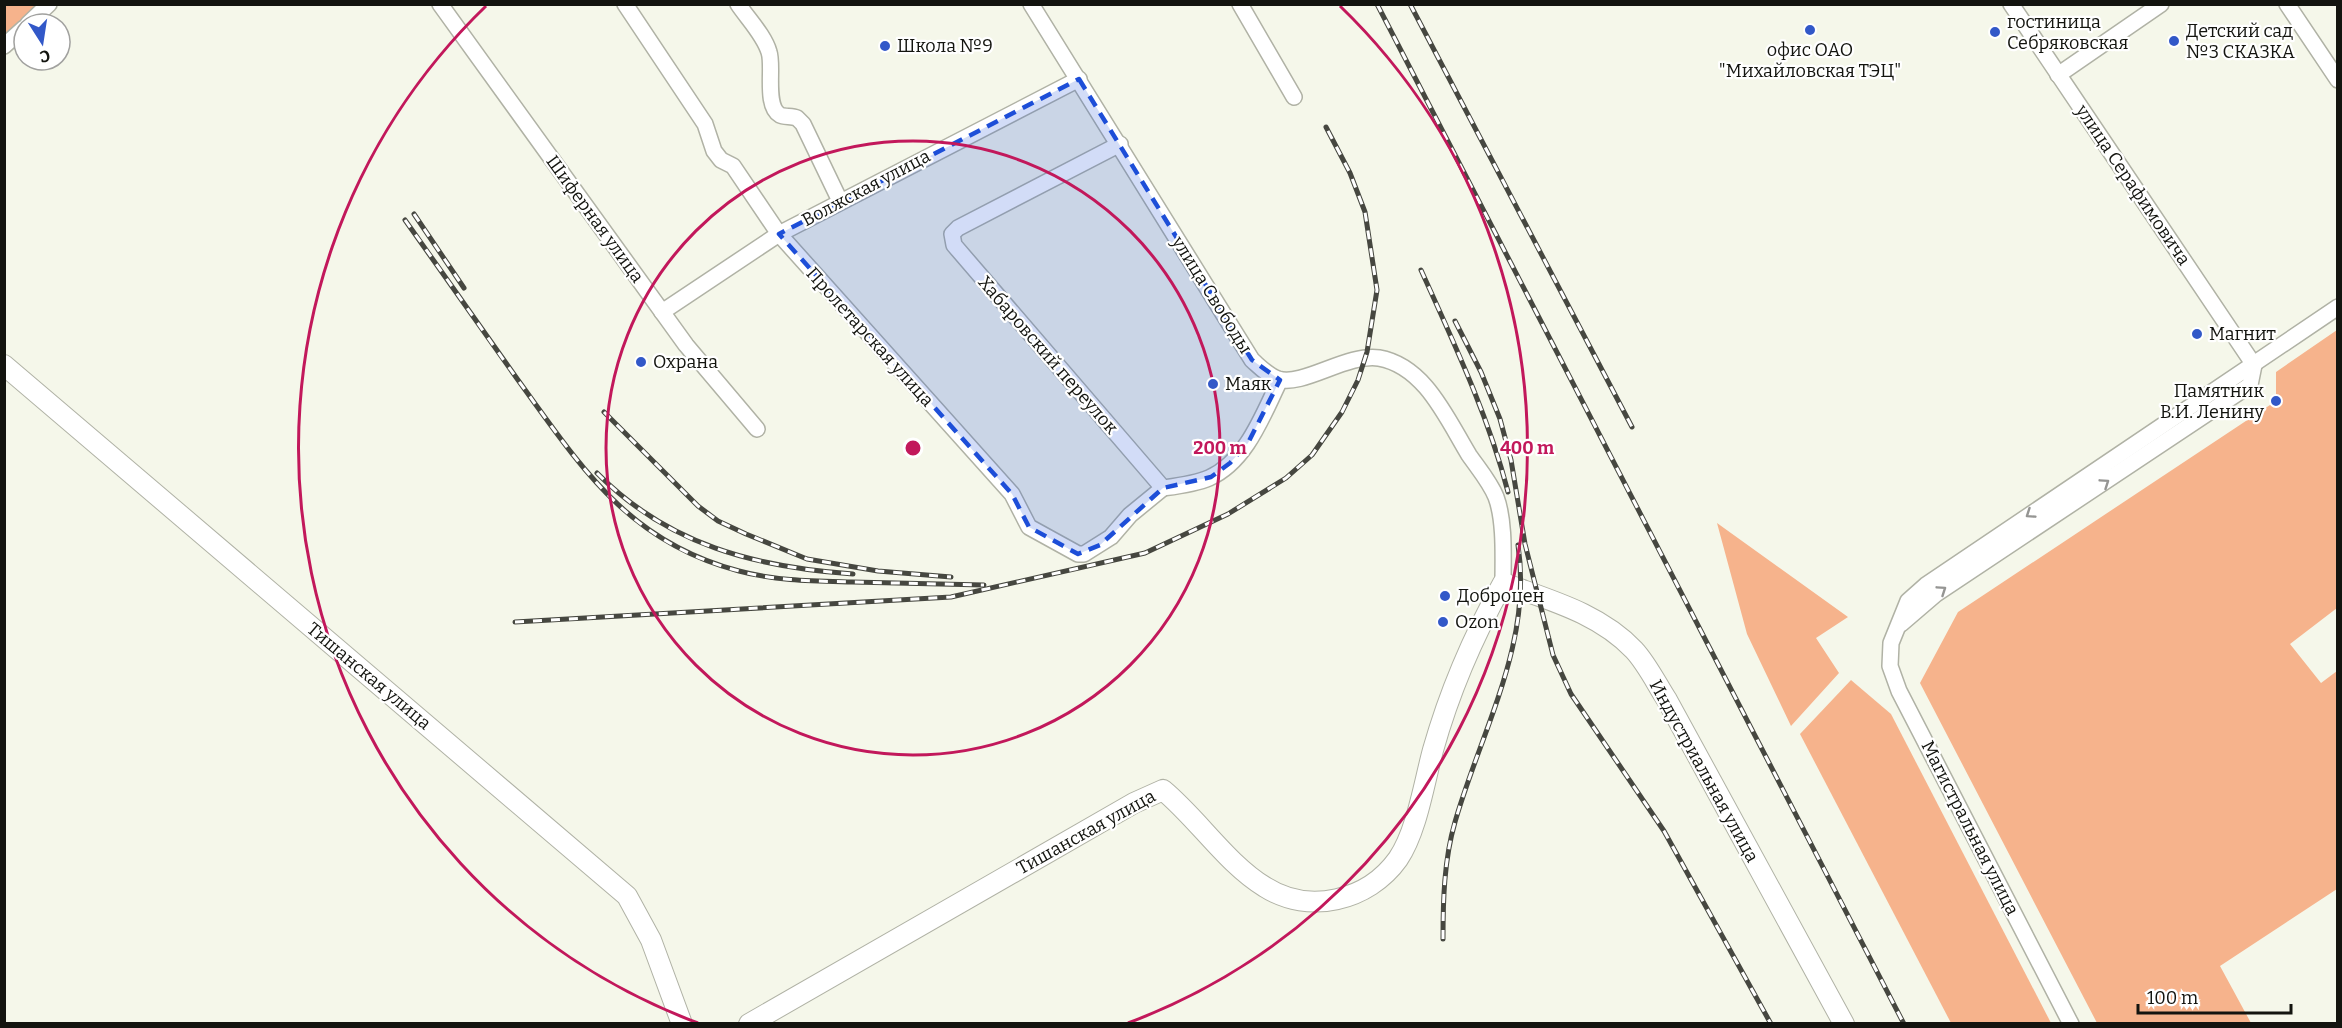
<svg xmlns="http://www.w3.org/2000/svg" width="2342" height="1028" font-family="Bitter,serif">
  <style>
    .green { fill: #f6b38c }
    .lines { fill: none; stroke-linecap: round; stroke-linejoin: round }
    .minor-casing { stroke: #b0b2a5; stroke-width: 18 }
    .major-casing { stroke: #b0b2a5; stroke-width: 22 }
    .minor { stroke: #fff; stroke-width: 15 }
    .major { stroke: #fff; stroke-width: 20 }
    .rail-casing { stroke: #464740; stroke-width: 5 }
    .rail { stroke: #fff; stroke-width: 3; stroke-dasharray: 9; stroke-linecap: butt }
    .oneway { stroke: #959593 }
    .marked { fill: #1d4ed8; fill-opacity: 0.2; stroke: #1d4ed8; stroke-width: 4.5; stroke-dasharray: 12 8; stroke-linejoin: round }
    .ring { fill: none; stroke: #c2185b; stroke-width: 3 }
    .poi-dot { fill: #3258c8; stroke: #fff; stroke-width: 2 }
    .labels { text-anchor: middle; stroke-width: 4.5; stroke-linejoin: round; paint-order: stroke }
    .poi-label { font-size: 18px; fill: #13140f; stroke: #fff; text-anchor: start }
    .street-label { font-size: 18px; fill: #13140f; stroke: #fff }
    .centre { fill: #c2185b; stroke: #fff; stroke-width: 3 }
    .ring-label { font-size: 18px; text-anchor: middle; font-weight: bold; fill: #c2185b; stroke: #fff; stroke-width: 4.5; stroke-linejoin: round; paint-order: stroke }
  </style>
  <rect width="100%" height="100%" fill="#f5f7ea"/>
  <g class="green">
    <path d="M5 5H40L5 38Z"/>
    <path d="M2337 330V608L2290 644 2321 683 2337 671V889L2220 966 2251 1023H2097L1920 683 1958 612 2276 401V372Z"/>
    <path d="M1717 523 1848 617 1816 638 1839 673 1791 726 1747 634Z"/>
    <path d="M1851 680 1891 714 2051 1023H1951L1800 734Z"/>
  </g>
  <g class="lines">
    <defs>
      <g id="minor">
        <path d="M440 4 686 345 757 429"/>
        <path d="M625 4 705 124 714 151 721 160 733 166 779 234 1012 494 1029 527 1078 554H1084L1111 537 1130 515 1163 488"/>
        <path d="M738 4C748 19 764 35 769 52 774 66 764 106 780 115 784 117 792 116 797 118L803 124 840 201"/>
        <path d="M1031 4 1252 360C1260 367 1267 375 1278 379 1303 387 1347 353 1379 358 1425 366 1447 419 1469 455 1478 468 1490 482 1496 497 1505 521 1503 558 1503 583"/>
        <path d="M1240 4 1294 97"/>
        <path d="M2011 4 2254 365"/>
        <path d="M2287 4 2338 80"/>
        <path d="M28 24 49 4"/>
        <path d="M4 46 24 28"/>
        <path d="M2058 75 2161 4"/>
        <path d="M1120 144 958 228 952 234 954 245 1163 488C1178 486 1195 484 1209 478 1247 461 1263 414 1280 380"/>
        <path d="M662 312 779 234 1079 79"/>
        <path d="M1901 624 1936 594 2250 385 2254 365"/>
        <path d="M2071 1024 1899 691 1890 666 1891 643 1908 601 1926 585 2338 307"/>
      </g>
      <g id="major">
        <path d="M4 365 627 896 651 940 682 1024"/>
        <path d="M749 1024 1134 803 1163 790C1198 819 1227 864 1265 887 1309 915 1368 901 1398 859 1417 831 1424 783 1433 750 1449 693 1474 635 1503 583 1549 600 1599 613 1634 650 1647 664 1656 683 1667 700L1844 1024"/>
      </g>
    </defs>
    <use href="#minor" class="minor-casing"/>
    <use href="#major" class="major-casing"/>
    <use href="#minor" class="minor"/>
    <use href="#major" class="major"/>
    <defs>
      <g id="rail">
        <path d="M1377 4 1904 1024"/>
        <path d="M1410 4 1632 427"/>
        <path d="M414 214 464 288"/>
        <path d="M405 220C443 273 480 327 518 380 581 467 628 542 739 571 776 581 815 581 852 582 896 583 940 584 984 585"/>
        <path d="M1421 270C1454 343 1488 415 1508 492"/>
        <path d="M1455 321 1481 372 1500 419 1511 460 1525 544 1553 655 1571 694 1664 831 1771 1024"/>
        <path d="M604 412 698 506 718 521 746 534 807 559 878 571 951 577"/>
        <path d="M597 473C668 545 755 567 853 574"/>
        <path d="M515 622 951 597 1145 553 1228 514 1286 478 1312 455 1342 412 1358 380 1367 352 1377 290 1365 212 1350 173 1326 127"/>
        <path d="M1443 939C1443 900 1444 860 1455 822 1481 731 1533 643 1518 545"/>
      </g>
    </defs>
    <use href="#rail" class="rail-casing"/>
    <use href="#rail" class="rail"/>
  </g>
  <defs><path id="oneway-chevron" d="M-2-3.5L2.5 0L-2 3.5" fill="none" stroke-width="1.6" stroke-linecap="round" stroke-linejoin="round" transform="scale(1.5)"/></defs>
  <g class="oneway">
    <use href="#oneway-chevron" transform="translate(2105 483) rotate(-34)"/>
    <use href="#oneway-chevron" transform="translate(2030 514) rotate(146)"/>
    <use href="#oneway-chevron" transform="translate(1942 590) rotate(-34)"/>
  </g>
  <path class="marked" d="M1079 79 1252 360 1280 380 1248 443 1230 463 1211 477 1163 488 1100 545 1078 554 1029 527 1012 494 779 234Z"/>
  <g class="ring">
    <circle cx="913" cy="448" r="307"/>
    <path d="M698 1023A614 614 0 0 1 486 6M1340 6A614 614 0 0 1 1128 1023"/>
  </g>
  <g class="poi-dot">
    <circle cx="1810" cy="30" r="6"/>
    <circle cx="1995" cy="32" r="6"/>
    <circle cx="2174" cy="41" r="6"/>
    <circle cx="885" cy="46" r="6"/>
    <circle cx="2197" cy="334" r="6"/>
    <circle cx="641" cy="362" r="6"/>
    <circle cx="1213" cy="384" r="6"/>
    <circle cx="2276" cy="401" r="6"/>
    <circle cx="1445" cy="596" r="6"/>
    <circle cx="1443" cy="622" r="6"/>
  </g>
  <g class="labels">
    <g class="poi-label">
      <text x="2007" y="28">гостиница<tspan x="2007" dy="21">Себряковская</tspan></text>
      <text x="2186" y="37">Детский сад<tspan x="2186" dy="21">№3 СКАЗКА</tspan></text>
      <text x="897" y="52">Школа №9</text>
      <text x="1810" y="56" text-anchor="middle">офис ОАО<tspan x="1810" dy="21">"Михайловская ТЭЦ"</tspan></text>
      <text x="2209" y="340">Магнит</text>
      <text x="653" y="368">Охрана</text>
      <text x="1225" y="390">Mаяк</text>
      <text x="2264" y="397" text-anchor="end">Памятник<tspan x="2264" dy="21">В.И. Ленину</tspan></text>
      <text x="1457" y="602">Доброцен</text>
      <text x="1455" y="628">Ozon</text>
    </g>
    <g class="street-label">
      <text transform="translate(2133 185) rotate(56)" y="6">улица Серафимовича</text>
      <text transform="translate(866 188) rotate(-28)" y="6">Волжская улица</text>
      <text transform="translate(595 219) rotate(54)" y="6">Шиферная улица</text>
      <text transform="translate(1212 295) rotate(58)" y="6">улица Свободы</text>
      <text transform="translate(870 337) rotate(48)" y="6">Пролетарская улица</text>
      <text transform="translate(1048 355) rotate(49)" y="6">Хабаровский переулок</text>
      <text transform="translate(369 676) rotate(40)" y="6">Тишанская улица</text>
      <text transform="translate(1704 771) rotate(61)" y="6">Индустриальная улица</text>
      <text transform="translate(1970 828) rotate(63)" y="6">Магистральная улица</text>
      <text transform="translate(1086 832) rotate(-29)" y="6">Тишанская улица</text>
    </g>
  </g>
  <circle cx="913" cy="448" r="9" class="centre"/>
  <g class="ring-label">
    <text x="1220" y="454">200 m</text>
    <text x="1527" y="454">400 m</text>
  </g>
  <rect width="2342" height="1028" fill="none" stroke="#13140f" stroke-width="12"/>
  <g transform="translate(42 42) rotate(168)"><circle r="28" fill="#ffffff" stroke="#a1a19f" stroke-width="1.5"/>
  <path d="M0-4.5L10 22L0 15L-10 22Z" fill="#3258c8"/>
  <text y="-9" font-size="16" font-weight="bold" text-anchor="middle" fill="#13140f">С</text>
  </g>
  <path d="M2138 1004v9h153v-9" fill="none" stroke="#13140f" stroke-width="3"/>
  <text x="2147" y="1004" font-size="18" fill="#13140f" stroke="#ffffff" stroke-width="4.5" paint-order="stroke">100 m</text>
</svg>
